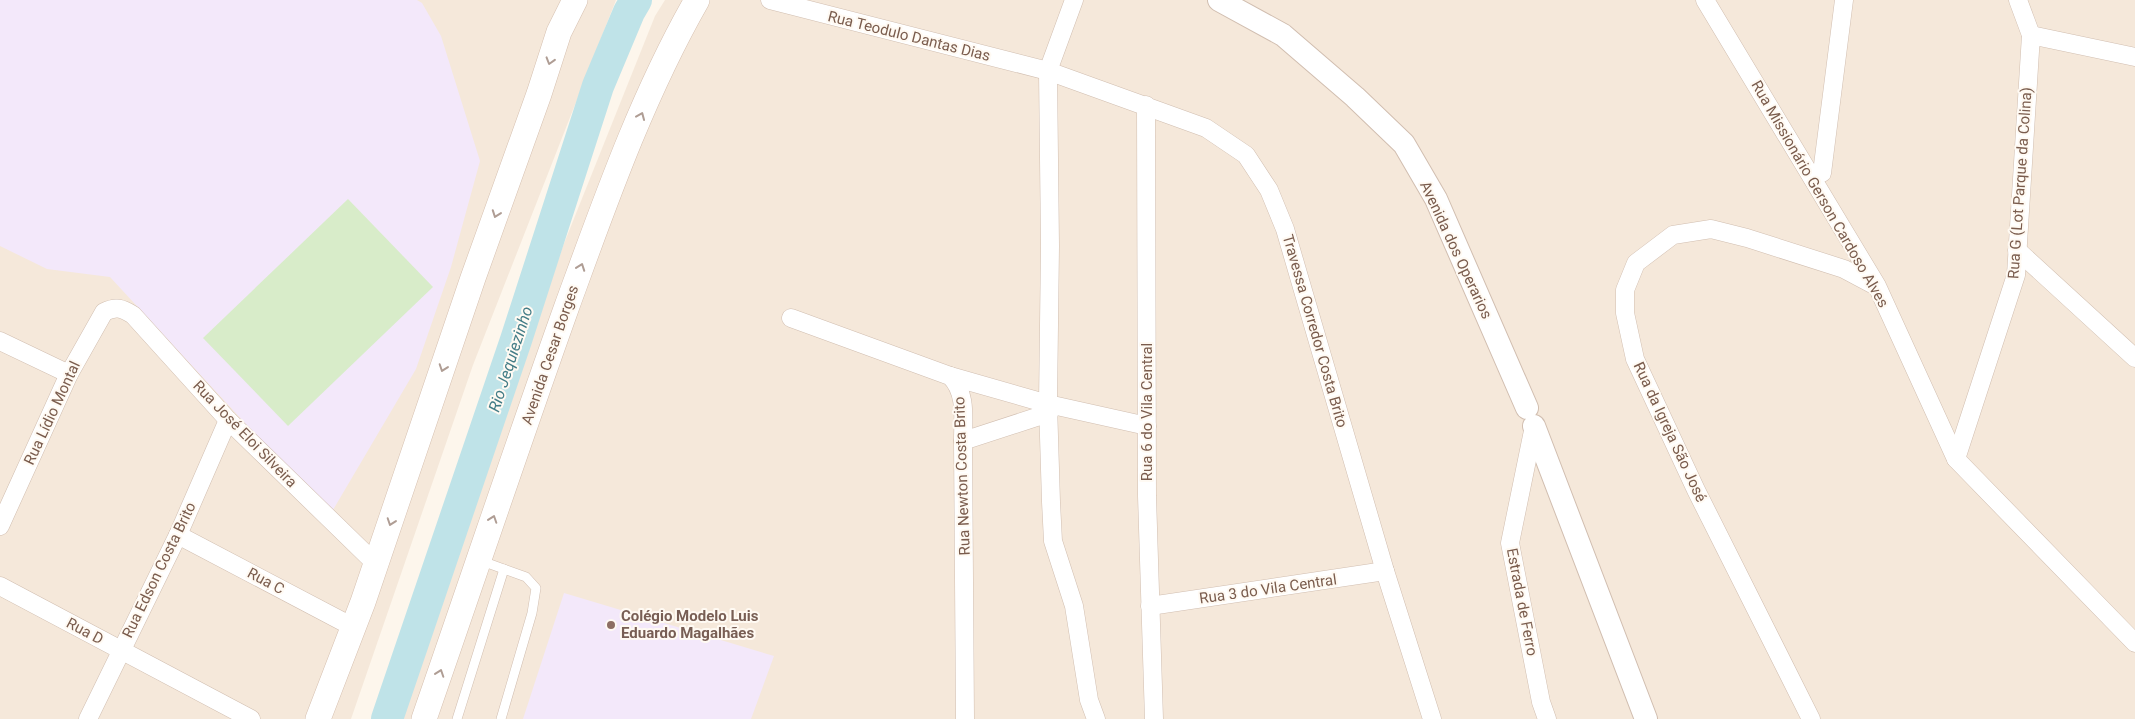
<svg xmlns="http://www.w3.org/2000/svg" width="2135" height="719" font-family="Roboto,sans-serif">
  <style>
    .residential { fill: #f5e8da }
    .education { fill: #f3e8fa }
    .garden { fill: #d8ecc9 }
    .lines { fill: none; stroke-linecap: round; stroke-linejoin: round }
    .river { stroke: #bfe3e8; stroke-width: 32 }
    .service-casing { stroke: #d1beb0; stroke-width: 10 }
    .minor-casing { stroke: #d1beb0; stroke-width: 19 }
    .tertiary-casing { stroke: #d1beb0; stroke-width: 24 }
    .secondary-casing { stroke: #d6c0b0; stroke-width: 26 }
    .service { stroke: #fff; stroke-width: 9 }
    .minor { stroke: #fff; stroke-width: 18 }
    .tertiary { stroke: #fff; stroke-width: 22 }
    .secondary { stroke: #fff; stroke-width: 25 }
    .oneway { stroke: #af9d94 }
    .education-dot { fill: #8d6e63; stroke: #fffaf3; stroke-width: 2 }
    .labels { text-anchor: middle; stroke-width: 4; stroke-linejoin: round; paint-order: stroke }
    .street-label { font-size: 15px; fill: #7a5c4d; stroke: #fffaf3 }
    .education-label { font-size: 15px; font-weight: bold; fill: #785e54; stroke: #fffaf3; text-anchor: start }
    .water-label { font-size: 16px; font-style: italic; fill: #437c86; stroke: #fffaf3 }
  </style>
  <rect width="100%" height="100%" fill="#fdf6ec"/>
  <g class="residential">
    <path d="M0 0H616L473 365 351 719H0Z"/>
    <path d="M665 0H2135V719H401L563 246 655 16Z"/>
  </g>
  <g class="education">
    <path d="M0 0H417L422 3 441 36 480 161 451 267 416 369 330 515 110 277 47 269 0 246Z"/>
    <path d="M564 593 774 656 751 719H523Z"/>
  </g>
  <path class="garden" d="M348 199 433 287 288 426 203 338Z"/>
  <g class="lines">
    <path class="river" d="M387 719 516 340 598 86 629 12 636 0"/>
    <defs>
      <g id="service">
        <path d="M479 560 526 577 536 588 532 613 501 719"/>
        <path d="M457 719 504 569"/>
      </g>
      <g id="minor">
        <path d="M770 0 1048 71 1206 128 1246 155 1269 190 1285 229 1385 571 1432 719"/>
        <path d="M1074 0 1048 71 1050 246 1048 404 1051 502 1053 541 1074 606 1089 700 1096 719"/>
        <path d="M1705 0 1877 286 1956 459 2135 643"/>
        <path d="M2018 0 2031 35"/>
        <path d="M1146 105 1147 496 1154 719"/>
        <path d="M1822 173 1844 0"/>
        <path d="M2017 250 2135 358"/>
        <path d="M791 318 950 376C967 392 963 419 963 441L965 719"/>
        <path d="M0 341 69 374"/>
        <path d="M950 376 1048 404 1147 426"/>
        <path d="M1534 426 1510 543 1541 702 1547 719"/>
        <path d="M963 441 1049 413"/>
        <path d="M1956 459 2016 275 2031 35 2135 57"/>
        <path d="M0 526 69 374 104 312C116 306 122 308 133 315L228 420 376 564"/>
        <path d="M178 535 353 627"/>
        <path d="M0 586 251 719"/>
        <path d="M1150 606 1385 571"/>
        <path d="M88 719 178 535 228 420"/>
        <path d="M1811 719 1696 490 1635 359 1625 313V290L1636 263 1673 235 1711 229 1747 238 1844 269 1876 286"/>
      </g>
      <g id="tertiary">
        <path d="M1219 0 1283 35 1355 97 1404 144 1436 199 1527 408"/>
        <path d="M1534 426 1646 719"/>
      </g>
      <g id="secondary">
        <path d="M318 719 363 602 473 278 539 94 559 32 575 0"/>
        <path d="M424 719C472 581 518 443 567 306 605 202 642 96 697 0"/>
      </g>
    </defs>
    <use href="#service" class="service-casing"/>
    <use href="#minor" class="minor-casing"/>
    <use href="#tertiary" class="tertiary-casing"/>
    <use href="#secondary" class="secondary-casing"/>
    <use href="#service" class="service"/>
    <use href="#minor" class="minor"/>
    <use href="#tertiary" class="tertiary"/>
    <use href="#secondary" class="secondary"/>
  </g>
  <defs><path id="oneway-chevron" d="M-2-3.5L2.5 0L-2 3.5" fill="none" stroke-width="1.6" stroke-linecap="round" stroke-linejoin="round" transform="scale(1.25)"/></defs>
  <g class="oneway">
    <use href="#oneway-chevron" transform="translate(550 61) rotate(107)"/>
    <use href="#oneway-chevron" transform="translate(641 116) rotate(-67)"/>
    <use href="#oneway-chevron" transform="translate(496 214) rotate(110)"/>
    <use href="#oneway-chevron" transform="translate(581 267) rotate(-70)"/>
    <use href="#oneway-chevron" transform="translate(443 368) rotate(109)"/>
    <use href="#oneway-chevron" transform="translate(493 519) rotate(-71)"/>
    <use href="#oneway-chevron" transform="translate(391 522) rotate(109)"/>
    <use href="#oneway-chevron" transform="translate(440 673) rotate(-71)"/>
  </g>
  <circle class="education-dot" cx="611" cy="625" r="5"/>
  <g class="labels">
    <g class="street-label">
      <text transform="translate(909 36) rotate(14)" y="5">Rua Teodulo Dantas Dias</text>
      <text transform="translate(2020 183) rotate(-86)" y="5">Rua G (Lot Parque da Colina)</text>
      <text transform="translate(1820 194) rotate(60)" y="5">Rua Missionário Gerson Cardoso Alves</text>
      <text transform="translate(1456 250) rotate(65)" y="5">Avenida dos Operarios</text>
      <text transform="translate(1315 331) rotate(74)" y="5">Travessa Corredor Costa Brito</text>
      <text transform="translate(550 355) rotate(-71)" y="5">Avenida Cesar Borges</text>
      <text transform="translate(1147 412) rotate(-90)" y="5">Rua 6 do Vila Central</text>
      <text transform="translate(52 413) rotate(-65)" y="5">Rua Lídio Montal</text>
      <text transform="translate(1670 432) rotate(65)" y="5">Rua da Igreja São José</text>
      <text transform="translate(245 434) rotate(46)" y="5">Rua José Eloi Silveira</text>
      <text transform="translate(962 476) rotate(-92)" y="5">Rua Newton Costa Brito</text>
      <text transform="translate(159 570) rotate(-64)" y="5">Rua Edson Costa Brito</text>
      <text transform="translate(266 581) rotate(28)" y="5">Rua C</text>
      <text transform="translate(1268 589) rotate(-8)" y="5">Rua 3 do Vila Central</text>
      <text transform="translate(1522 602) rotate(79)" y="5">Estrada de Ferro</text>
      <text transform="translate(85 631) rotate(28)" y="5">Rua D</text>
    </g>
    <g class="education-label">
      <text x="621" y="621">Colégio Modelo Luis<tspan x="621" dy="17">Eduardo Magalhães</tspan></text>
    </g>
    <g class="water-label">
      <text transform="translate(510 359) rotate(-72)" y="6">Rio Jequiezinho</text>
    </g>
  </g>
</svg>
